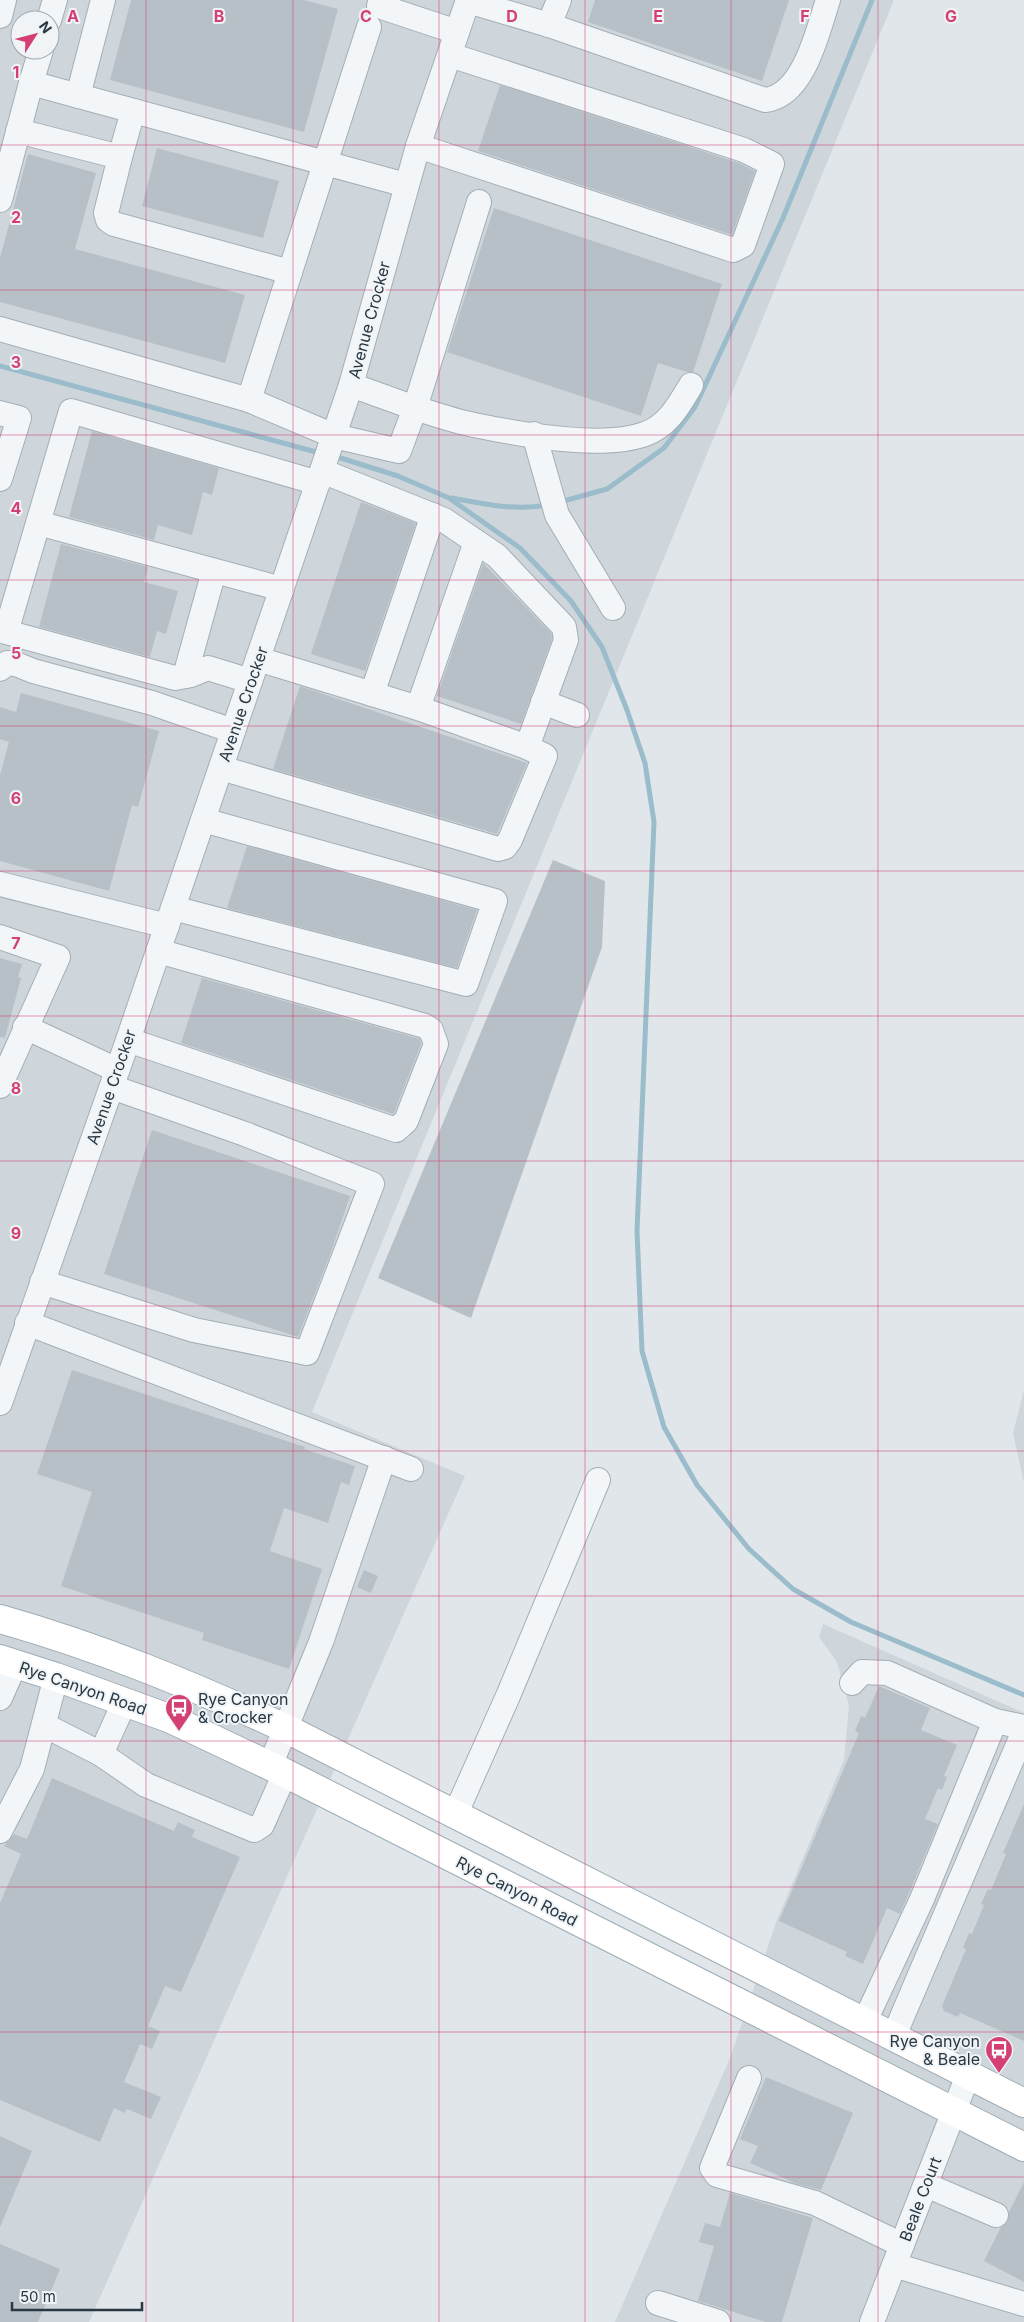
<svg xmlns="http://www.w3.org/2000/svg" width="1024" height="2322" font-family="Inter,sans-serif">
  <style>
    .built { fill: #ced6dc; fill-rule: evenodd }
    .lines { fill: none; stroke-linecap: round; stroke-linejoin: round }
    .stream { stroke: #9abccb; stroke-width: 5 }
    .building { fill: #b7c0c7 }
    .minor-casing { stroke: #a5aeb4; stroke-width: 26 }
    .major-casing { stroke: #9fadb6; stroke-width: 30 }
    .minor { stroke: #f3f6f8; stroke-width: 24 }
    .major { stroke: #fff; stroke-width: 28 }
    .grid { fill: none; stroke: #d44074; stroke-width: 1; stroke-opacity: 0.55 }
    .labels { text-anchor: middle; stroke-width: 4; stroke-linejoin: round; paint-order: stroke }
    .street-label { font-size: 16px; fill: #283742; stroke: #f0f4f7 }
    .poi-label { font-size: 16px; fill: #283742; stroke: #f0f4f7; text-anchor: start }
    .grid-label { font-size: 16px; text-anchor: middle; font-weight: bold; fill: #d44074; stroke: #f0f4f7; stroke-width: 4; stroke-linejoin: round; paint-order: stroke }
  </style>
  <rect width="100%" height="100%" fill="#e0e6ea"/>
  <g class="built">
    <path d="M0 0H894L312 1412 465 1476 89 2322H0ZM20 20H50V50H20Z"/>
    <path d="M1024 1390V1483L1013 1433Z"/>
    <path d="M823 1624 1024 1713V2322H615L730 2058 777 1920 844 1760 849 1706 837 1662 819 1637Z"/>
  </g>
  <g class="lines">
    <g class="stream">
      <path d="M0 366 320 453"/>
      <path d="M334 456 398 476 449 498 520 548 571 601 602 647 627 710 645 763 654 822 637 1231 642 1351 664 1427 697 1485 749 1549 793 1589 851 1622 1024 1695"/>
      <path d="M452 498C484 504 515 511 547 505"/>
      <path d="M560 502 607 489 664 448 695 407 783 218 872 0"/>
    </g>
  </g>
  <g class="building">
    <path d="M131 0H304L338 9 304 132 110 80Z"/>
    <path d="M595 0H789L762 81 588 22Z"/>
    <path d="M500 85 739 163 755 171 732 235 478 151Z"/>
    <path d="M157 148 279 181 263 238 142 206Z"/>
    <path d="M28 154 96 173 75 249 245 295 225 363 0 302V258Z"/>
    <path d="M494 208 722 284 693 372H687L658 363 641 416 447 352Z"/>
    <path d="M92 431 219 468 212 495 203 492 192 535 158 525 154 540 69 517Z"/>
    <path d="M361 502 416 523 365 671 311 654Z"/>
    <path d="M61 544 148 567 144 582 178 591 166 634 157 631 150 657 39 627Z"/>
    <path d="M483 563 551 633 552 639 521 724 437 696Z"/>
    <path d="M300 686 527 763 497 834 273 769Z"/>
    <path d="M21 693 159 731 138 807 132 805 109 891 0 861V775L9 742 0 739V707L16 712Z"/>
    <path d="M247 846 477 910 457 968 227 908Z"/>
    <path d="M553 860 605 881 602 947 471 1318 378 1278Z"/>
    <path d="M0 958 22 964 18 977 21 978 5 1038 0 1037Z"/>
    <path d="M202 978 420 1039 421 1044 394 1113 393 1114 181 1043Z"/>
    <path d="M152 1130 350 1196 331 1252 298 1337 104 1274Z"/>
    <path d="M72 1370 305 1447 304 1449 355 1466 349 1485 341 1482 328 1523 284 1508 270 1551 322 1569 289 1669 202 1640 204 1633 61 1586 92 1492 37 1474Z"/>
    <path d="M364 1570 378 1576 371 1593 357 1587Z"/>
    <path d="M879 1686 930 1708 921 1730 957 1745 944 1776 947 1777 942 1790 938 1788 925 1819 938 1824 909 1893 900 1914 887 1908 863 1964 845 1956 847 1952 779 1921 859 1733 855 1731 861 1716 865 1718Z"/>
    <path d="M52 1778 174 1831 178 1822 195 1830 192 1837 240 1857 181 1992 165 1986 148 2026 160 2031 152 2049 140 2044 124 2082 161 2097 151 2119 127 2109 125 2113 114 2108 100 2142 0 2100V1903L21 1854 4 1846 14 1834 27 1839Z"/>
    <path d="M1024 1804V2041L960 2013 958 2017 944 2011 942 2006 966 1949 963 1948 969 1933 972 1934 984 1905 981 1904 988 1889 991 1890 1006 1854 1003 1853Z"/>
    <path d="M766 2077 853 2113 821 2190 797 2184 750 2163 758 2146 740 2139Z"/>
    <path d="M0 2136 32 2151 0 2227Z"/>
    <path d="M1024 2182V2282L984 2261 1001 2227 1008 2221 1009 2212Z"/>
    <path d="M730 2193 813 2218 782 2322H766L698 2301 714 2246 699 2242 705 2223 720 2227Z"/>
    <path d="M0 2244 60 2269 38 2322H0Z"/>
  </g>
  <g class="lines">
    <defs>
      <g id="minor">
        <path d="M381 0 379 6 457 32"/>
        <path d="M468 1 549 25 765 100C804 96 818 30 828 0"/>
        <path d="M0 16 4 0"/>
        <path d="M49 20 55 0"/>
        <path d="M549 25 559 0"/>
        <path d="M31 83 41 50"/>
        <path d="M78 96 103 0"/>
        <path d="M18 131 120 157 133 111"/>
        <path d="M418 146 733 250 743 245 772 164 744 150 450 55"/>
        <path d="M120 157 106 213 108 220 114 224 290 272 249 400"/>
        <path d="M0 200 31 83 406 185"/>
        <path d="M290 272 369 27"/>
        <path d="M0 329 249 400 334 436 399 451 415 408C434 414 454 421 474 425 518 434 602 450 645 434 668 426 679 405 691 385"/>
        <path d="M351 385 415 408 479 202"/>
        <path d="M0 413 19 418 0 479"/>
        <path d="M534 434 557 515 613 608"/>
        <path d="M38 523 282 589"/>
        <path d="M258 659 418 708 527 747"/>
        <path d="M0 669 7 663 16 664 33 671 152 703 233 731"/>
        <path d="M185 676 214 571"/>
        <path d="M250 681 208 668 191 675 175 678 6 632 71 411 318 483"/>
        <path d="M372 694 433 515"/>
        <path d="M543 702 577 715"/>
        <path d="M418 708 476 542"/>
        <path d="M221 768 498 849 505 847 510 840 545 756 527 747 566 640 564 627 497 556 444 520 322 471"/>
        <path d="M0 884 167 926"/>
        <path d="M173 908 466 984 495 901 203 820"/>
        <path d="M0 937 58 957 0 1086"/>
        <path d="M25 1027 117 1070"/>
        <path d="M128 1040 396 1130 406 1121 436 1044 431 1030 425 1026 158 951"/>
        <path d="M42 1282 194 1330 307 1353 372 1184 245 1134 112 1087"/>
        <path d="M27 1323 411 1469"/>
        <path d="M0 1403 128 1040 351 385 418 146 468 0"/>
        <path d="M852 1683 862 1672 887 1673 995 1721"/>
        <path d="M0 1698 15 1664"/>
        <path d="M44 1725 101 1754 146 1785 254 1830 262 1825 285 1773"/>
        <path d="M101 1754 125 1701"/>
        <path d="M270 1766 321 1642 384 1458"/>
        <path d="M455 1815 508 1696 598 1480"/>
        <path d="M0 1831 32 1769 56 1677"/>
        <path d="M864 2023 922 1899 995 1721 1024 1727"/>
        <path d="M893 2038 1024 1731"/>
        <path d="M749 2078 712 2168 717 2175 815 2203 902 2245"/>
        <path d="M926 2185 996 2215"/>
        <path d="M894 2265 1024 2304"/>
        <path d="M658 2303 718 2322"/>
        <path d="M872 2322 968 2075"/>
      </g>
      <g id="major">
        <path d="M0 1619C102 1648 191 1685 287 1729L1024 2103"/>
        <path d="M0 1659 56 1677 171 1719 285 1773 1024 2147"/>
      </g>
    </defs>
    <use href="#minor" class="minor-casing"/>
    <use href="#major" class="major-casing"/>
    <use href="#minor" class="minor"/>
    <use href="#major" class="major"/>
  </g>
  <path class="grid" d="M146 0V2322M293 0V2322M439 0V2322M585 0V2322M731 0V2322M878 0V2322M0 145H1024M0 290H1024M0 435H1024M0 580H1024M0 726H1024M0 871H1024M0 1016H1024M0 1161H1024M0 1306H1024M0 1451H1024M0 1596H1024M0 1741H1024M0 1887H1024M0 2032H1024M0 2177H1024"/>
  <defs>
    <symbol id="bus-pin" viewBox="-11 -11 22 30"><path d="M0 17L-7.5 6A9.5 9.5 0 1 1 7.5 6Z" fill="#d44074" stroke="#f0f4f7"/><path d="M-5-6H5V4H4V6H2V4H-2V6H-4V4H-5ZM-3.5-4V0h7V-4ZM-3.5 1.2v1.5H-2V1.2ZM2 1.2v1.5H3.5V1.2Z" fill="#fff"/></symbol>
  </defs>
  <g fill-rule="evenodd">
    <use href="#bus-pin" x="163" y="1692" width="32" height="43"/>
    <use href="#bus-pin" x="983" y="2034" width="32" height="43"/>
  </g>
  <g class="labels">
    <g class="street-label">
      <text transform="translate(369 320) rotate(-75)" y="6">Avenue Crocker</text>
      <text transform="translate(243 704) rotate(-71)" y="6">Avenue Crocker</text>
      <text transform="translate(111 1087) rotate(-71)" y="6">Avenue Crocker</text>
      <text transform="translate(83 1688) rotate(19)" y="6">Rye Canyon Road</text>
      <text transform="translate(517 1891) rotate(27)" y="6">Rye Canyon Road</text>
      <text transform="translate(920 2199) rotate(-69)" y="6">Beale Court</text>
    </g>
    <g class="poi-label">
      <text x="198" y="1705">Rye Canyon<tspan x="198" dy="18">&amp; Crocker</tspan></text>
      <text x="980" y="2047" text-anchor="end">Rye Canyon<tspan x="980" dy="18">&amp; Beale</tspan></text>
    </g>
  </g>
  <g class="grid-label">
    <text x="73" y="22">A</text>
    <text x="219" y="22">B</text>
    <text x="366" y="22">C</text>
    <text x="512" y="22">D</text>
    <text x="658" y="22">E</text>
    <text x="805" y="22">F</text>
    <text x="951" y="22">G</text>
    <text x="16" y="78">1</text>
    <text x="16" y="223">2</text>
    <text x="16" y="368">3</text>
    <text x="16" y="514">4</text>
    <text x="16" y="659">5</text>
    <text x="16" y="804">6</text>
    <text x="16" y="949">7</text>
    <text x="16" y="1094">8</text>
    <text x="16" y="1239">9</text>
  </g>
  <g transform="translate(35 35) rotate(54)"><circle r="24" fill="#f0f4f7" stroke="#a0a8af"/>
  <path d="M0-4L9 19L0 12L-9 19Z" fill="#d44074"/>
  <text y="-8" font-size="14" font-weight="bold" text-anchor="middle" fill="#283742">N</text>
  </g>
  <path d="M12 2302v8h130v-8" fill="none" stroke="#283742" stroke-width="2.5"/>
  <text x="20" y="2302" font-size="15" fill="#283742" stroke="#f0f4f7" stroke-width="4" paint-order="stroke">50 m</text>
</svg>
